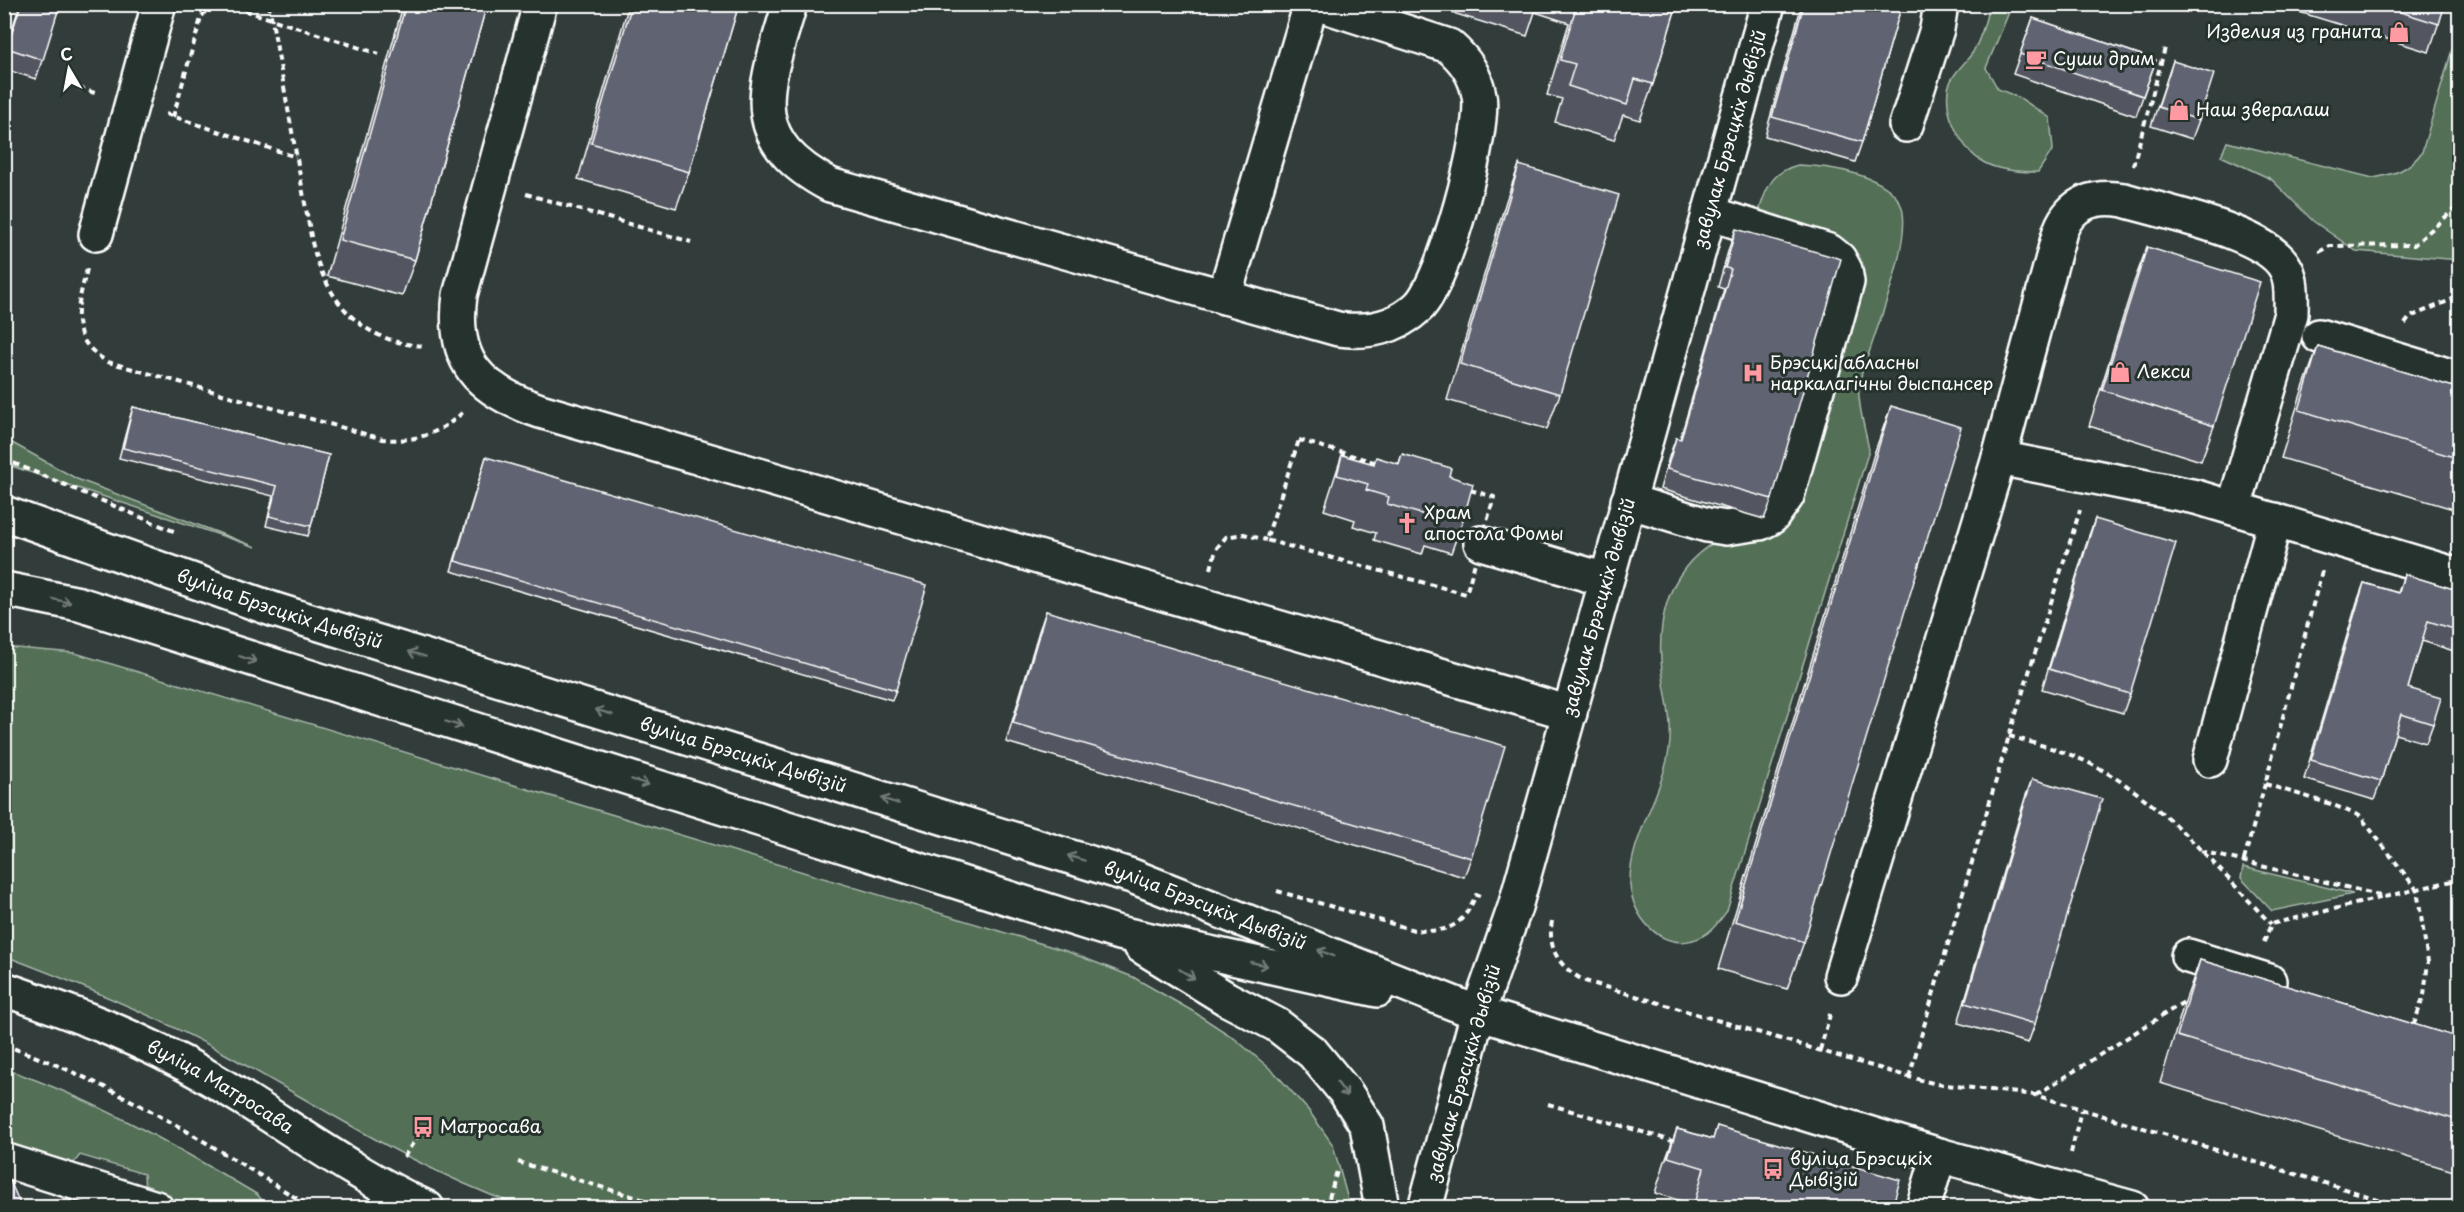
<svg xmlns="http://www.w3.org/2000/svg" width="2464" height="1212" font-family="'Playpen Sans',sans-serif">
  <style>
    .green { fill: #526f57; stroke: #a8b7ab; stroke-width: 1.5 }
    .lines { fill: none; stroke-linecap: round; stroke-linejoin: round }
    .minor-casing { stroke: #fff; stroke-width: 38 }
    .major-casing { stroke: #fff; stroke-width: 38 }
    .path { stroke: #fff; stroke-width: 4; stroke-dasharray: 6 4.5; stroke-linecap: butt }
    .minor { stroke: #26332d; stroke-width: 33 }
    .major { stroke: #26332d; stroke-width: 33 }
    .wall { fill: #535661; stroke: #fff; stroke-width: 1.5 }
    .building { fill: #606471; stroke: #fff; stroke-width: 1.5 }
    .oneway { stroke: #727a76 }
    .labels { text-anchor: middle; stroke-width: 6; stroke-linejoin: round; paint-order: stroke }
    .poi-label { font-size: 18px; fill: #fff; stroke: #26332d; text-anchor: start }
    .street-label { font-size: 18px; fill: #fff; stroke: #26332d }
  </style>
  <rect width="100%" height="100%" fill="#323d3b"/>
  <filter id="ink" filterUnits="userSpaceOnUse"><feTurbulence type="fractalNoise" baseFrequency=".0167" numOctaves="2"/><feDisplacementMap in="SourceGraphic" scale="12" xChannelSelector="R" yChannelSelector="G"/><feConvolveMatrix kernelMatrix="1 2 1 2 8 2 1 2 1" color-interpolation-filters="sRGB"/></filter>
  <g filter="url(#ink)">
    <g class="green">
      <path d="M1989 5H2012L1986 68 1998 89 2020 98 2050 118 2053 149 2038 172C1994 172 1969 165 1952 121 1948 112 1946 95 1949 85 1954 71 1965 64 1973 52 1981 38 1986 20 1989 5Z"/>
      <path d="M2459 26V260L2356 251 2313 221 2271 179 2221 156 2227 142 2373 178C2395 174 2409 170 2422 152Z"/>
      <path d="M1798 165C1827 166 1888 174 1901 205 1913 235 1881 316 1871 347 1867 359 1860 374 1859 387 1857 404 1866 432 1869 450L1727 911C1718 923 1709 936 1693 940 1660 950 1632 916 1630 885 1628 841 1662 796 1669 750 1674 719 1663 690 1661 660 1657 596 1684 545 1748 529L1765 217 1760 208C1767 185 1774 171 1798 165Z"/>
      <path d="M5 439 77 479 256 547 5 464Z"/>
      <path d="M4 647 75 653 1066 951 1133 977 1194 1012 1234 1038 1275 1073 1309 1111 1333 1145 1350 1207 525 1208C417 1170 328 1111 229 1056 157 1016 82 985 5 956Z"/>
      <path d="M2243 867 2353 894 2272 911 2241 878Z"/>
      <path d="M5 1069C95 1099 177 1147 258 1195L267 1207H201L145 1191 144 1174 80 1155 70 1168 5 1148Z"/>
    </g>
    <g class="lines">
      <defs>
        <g id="minor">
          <path d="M540 4 460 295C451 362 479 390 540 411L1570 713"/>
          <path d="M790 4C766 86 740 137 830 185L1338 329C1366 333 1396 328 1418 307 1444 283 1486 130 1479 95 1475 74 1465 60 1449 46L1319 4"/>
          <path d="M1906 125 1937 29 1941 4"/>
          <path d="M96 234 159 4"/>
          <path d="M1224 297 1311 4"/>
          <path d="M2319 336 2460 379"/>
          <path d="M1999 458 2196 497 2460 576"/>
          <path d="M1628 501 1707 525 1726 528 1760 523 1772 517 1787 496 1847 282 1845 270 1839 259 1829 251 1709 213"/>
          <path d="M1481 543 1606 580"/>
          <path d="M2210 760 2275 520"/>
          <path d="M2188 956 2269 981"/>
          <path d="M1841 976 1999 458 2060 231C2071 202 2095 195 2124 200 2163 212 2268 232 2286 269 2293 282 2291 300 2291 314L2234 507"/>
          <path id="s1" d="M1478 1013 1515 907 1768 4"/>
          <path d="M4 1160 156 1208"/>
          <path d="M1923 1208 1939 1155"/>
        </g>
        <g id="major">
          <path id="s2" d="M4 513 275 610 1132 876 1478 1013 1939 1155 2132 1208"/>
          <path d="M4 589 79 604 1119 933 1377 990"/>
          <path d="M1141 946 1227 999 1277 1025 1313 1053 1346 1093 1367 1126 1382 1208"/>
          <path id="s3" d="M4 989C76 1014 143 1039 208 1077 282 1120 349 1172 427 1208"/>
          <path d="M1425 1208 1478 1013"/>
        </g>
      </defs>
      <use href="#minor" class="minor-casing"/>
      <use href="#major" class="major-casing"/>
      <g class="path">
        <path d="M225 4 379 54"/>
        <path d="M269 4 312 242C325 299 361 343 424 346"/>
        <path d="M79 88 98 94"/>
        <path d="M166 114 296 157"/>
        <path d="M173 117 201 18 206 10 220 4"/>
        <path d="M2133 166 2165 48"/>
        <path d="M526 194 691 242"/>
        <path d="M2319 252 2330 246 2414 245 2460 204"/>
        <path d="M87 269C77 308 66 338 108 362L383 439C414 443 442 433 464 411"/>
        <path d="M2405 324 2410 317 2460 296"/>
        <path d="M1299 440 1494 497 1466 594 1266 540Z"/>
        <path d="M4 459 178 533"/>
        <path d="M1211 569 1216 549 1226 537 1244 534 1266 540"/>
        <path d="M2322 571 2265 784 2331 804 2360 816 2417 890 2428 962 2424 995 2413 1027"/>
        <path d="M2009 736C2037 744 2066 751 2091 764 2163 801 2216 867 2271 924"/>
        <path d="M2201 851 2386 897"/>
        <path d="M2244 860 2265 784"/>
        <path d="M1277 891 1414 930C1449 933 1462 927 1476 895L1480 896"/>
        <path d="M1552 921C1547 950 1560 968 1585 981L1909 1077 1937 1084 2035 1095 2407 1208"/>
        <path d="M2264 942 2271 924 2460 879"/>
        <path d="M4 1045C115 1083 213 1146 312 1208"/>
        <path d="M1820 1050 1831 1011"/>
        <path d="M1909 1077 2009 736 2080 510"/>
        <path d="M2036 1095 2187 1000"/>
        <path d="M1548 1104 1676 1142"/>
        <path d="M2071 1153 2081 1110"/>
        <path d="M404 1157 423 1127"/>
        <path d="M518 1162 671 1208"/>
        <path d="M1326 1208 1337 1171"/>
      </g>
      <use href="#minor" class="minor"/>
      <use href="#major" class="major"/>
    </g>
    <g class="wall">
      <path d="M20 4H60L36 79 4 69V54Z"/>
      <path d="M384 4H487L415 260 402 296 327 276 402 9Z"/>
      <path d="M629 4H739L689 172 676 208 578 179Z"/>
      <path d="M1455 4H1677L1653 84 1640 120 1623 115 1614 140 1555 122 1562 99 1547 95 1569 23 1535 12 1527 36 1453 13Z"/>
      <path d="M1802 4H1902L1862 142 1855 162 1765 136Z"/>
      <path d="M2301 4H2445L2429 52 2299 12Z"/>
      <path d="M2033 18 2156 60 2136 116 2013 74Z"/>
      <path d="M2173 61 2199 120 2192 139 2151 126Z"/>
      <path d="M1519 165 1560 394 1547 429 1447 400 1506 201Z"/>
      <path d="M1736 229 1772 499 1764 519 1660 489 1669 457 1676 438 1680 439 1724 289 1718 287 1729 248Z"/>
      <path d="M2147 247 2214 426 2201 461 2089 426 2134 282Z"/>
      <path d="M2318 346 2460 389V511L2281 458 2301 394Z"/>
      <path d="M1891 406 1804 942 1787 989 1718 969 1874 454Z"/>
      <path d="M133 407 329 455 311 526 308 536 266 526 273 496 119 458 130 417Z"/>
      <path d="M1402 454 1449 476 1464 517 1451 553 1425 545 1422 554 1374 540 1376 533 1353 526 1355 520 1324 510 1342 455 1373 464 1399 463Z"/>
      <path d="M486 457 896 690 892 700 451 571Z"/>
      <path d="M2095 519 2130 694 2123 713 2042 689 2088 538Z"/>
      <path d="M2404 574 2460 591V635L2454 651 2422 641 2408 688 2433 724 2426 743 2395 734 2381 781 2374 800 2304 779 2357 602 2364 583 2398 593Z"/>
      <path d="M1046 611 1471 858 1464 877 1006 742 1039 631Z"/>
      <path d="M2032 779 2035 1024 2028 1043 1958 1023 2025 798Z"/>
      <path d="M2200 960 2460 1038V1173L2160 1083 2183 1007Z"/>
      <path d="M1717 1126 1892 1208H1690L1691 1204 1655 1193 1664 1164 1677 1129 1713 1139Z"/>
    </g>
    <g class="building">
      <path d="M21 4H60L43 60 7 48Z"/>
      <path d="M406 4H487L415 260 340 240Z"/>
      <path d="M632 4H739L689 172 591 143Z"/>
      <path d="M1577 4H1677L1653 84 1635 79 1627 105 1568 86 1575 64 1560 60Z"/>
      <path d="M1804 4H1902L1862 142 1772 117Z"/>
      <path d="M2375 4H2445L2439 24Z"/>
      <path d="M2033 18 2156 60 2143 96 2020 54Z"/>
      <path d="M2173 61 2214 74 2199 120 2158 107Z"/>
      <path d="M1519 165 1619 195 1560 394 1460 364Z"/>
      <path d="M1736 229 1841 259 1772 499 1667 469 1676 438 1681 439 1731 269 1725 268Z"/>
      <path d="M2147 247 2260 282 2214 426 2102 390Z"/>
      <path d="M2318 346 2460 389V459L2299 410Z"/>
      <path d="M1891 406 1961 427 1804 942 1735 921Z"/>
      <path d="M133 407 329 455 311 526 269 516 277 486 123 448Z"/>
      <path d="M1402 454 1451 468 1449 476 1473 484 1464 517 1437 509 1435 518 1387 504 1389 497 1366 490 1368 484 1337 475 1342 455 1374 464 1376 457 1399 464Z"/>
      <path d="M486 457 927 585 896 690 455 561Z"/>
      <path d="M2095 519 2176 543 2130 694 2049 669Z"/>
      <path d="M2404 574 2460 591V631L2428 621 2408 688 2441 698 2433 724 2401 714 2381 781 2311 760 2364 583 2399 593Z"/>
      <path d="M1046 611 1505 746 1471 858 1013 723Z"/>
      <path d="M2032 779 2102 799 2035 1024 1965 1003Z"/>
      <path d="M2200 960 2460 1038V1121L2177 1036Z"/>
      <path d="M1717 1126 1900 1180 1892 1208H1693L1704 1168 1668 1157 1677 1129 1713 1139Z"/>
      <path d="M7 1174 22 1208H4V1175Z"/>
    </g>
    <defs><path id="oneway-shaft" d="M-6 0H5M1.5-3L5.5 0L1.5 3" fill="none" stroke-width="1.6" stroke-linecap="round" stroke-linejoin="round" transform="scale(1.5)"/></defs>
    <g class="oneway">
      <use href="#oneway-shaft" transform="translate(62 601) rotate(12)"/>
      <use href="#oneway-shaft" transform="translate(417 654) rotate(-163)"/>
      <use href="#oneway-shaft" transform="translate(248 659) rotate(18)"/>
      <use href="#oneway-shaft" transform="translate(604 712) rotate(-163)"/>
      <use href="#oneway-shaft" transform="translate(454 724) rotate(17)"/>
      <use href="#oneway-shaft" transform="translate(640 782) rotate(17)"/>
      <use href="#oneway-shaft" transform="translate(890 801) rotate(-163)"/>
      <use href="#oneway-shaft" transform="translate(1076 858) rotate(-163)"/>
      <use href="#oneway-shaft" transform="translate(1326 953) rotate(-158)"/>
      <use href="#oneway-shaft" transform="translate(1259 964) rotate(13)"/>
      <use href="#oneway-shaft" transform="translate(1187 974) rotate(32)"/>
      <use href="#oneway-shaft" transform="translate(1342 1089) rotate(53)"/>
    </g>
  </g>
  <defs>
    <symbol id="shop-bare" viewBox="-9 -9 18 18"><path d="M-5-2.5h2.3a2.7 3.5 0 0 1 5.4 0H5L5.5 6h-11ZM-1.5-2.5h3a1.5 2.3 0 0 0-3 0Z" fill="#ff9aa2" stroke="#26332d" stroke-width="2.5" paint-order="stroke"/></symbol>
    <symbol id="cafe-bare" viewBox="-9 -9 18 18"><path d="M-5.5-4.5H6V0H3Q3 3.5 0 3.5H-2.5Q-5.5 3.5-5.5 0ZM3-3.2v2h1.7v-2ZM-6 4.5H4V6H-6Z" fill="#ff9aa2" stroke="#26332d" stroke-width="2.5" paint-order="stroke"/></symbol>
    <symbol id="hospital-bare" viewBox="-9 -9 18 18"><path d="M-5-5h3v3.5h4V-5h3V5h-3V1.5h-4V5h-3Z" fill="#ff9aa2" stroke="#26332d" stroke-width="2.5" paint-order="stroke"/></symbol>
    <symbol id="church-bare" viewBox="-9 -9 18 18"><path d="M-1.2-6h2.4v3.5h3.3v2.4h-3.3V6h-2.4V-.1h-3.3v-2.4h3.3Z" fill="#ff9aa2" stroke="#26332d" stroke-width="2.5" paint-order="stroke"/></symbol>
    <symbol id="bus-bare" viewBox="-9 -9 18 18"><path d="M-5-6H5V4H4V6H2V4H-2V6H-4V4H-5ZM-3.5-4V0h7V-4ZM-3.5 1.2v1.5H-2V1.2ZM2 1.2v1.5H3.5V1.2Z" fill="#ff9aa2" stroke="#26332d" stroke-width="2.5" paint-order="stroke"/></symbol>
  </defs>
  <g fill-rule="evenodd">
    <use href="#shop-bare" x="2384" y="17" width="30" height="30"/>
    <use href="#cafe-bare" x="2021" y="44" width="30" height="30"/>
    <use href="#shop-bare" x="2164" y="95" width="30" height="30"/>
    <use href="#shop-bare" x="2105" y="357" width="30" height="30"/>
    <use href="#hospital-bare" x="1738" y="358" width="30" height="30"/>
    <use href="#church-bare" x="1392" y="508" width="30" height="30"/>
    <use href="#bus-bare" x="408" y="1112" width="30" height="30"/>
    <use href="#bus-bare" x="1758" y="1154" width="30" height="30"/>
  </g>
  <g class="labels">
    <g class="poi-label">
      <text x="2382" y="38" text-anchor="end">Изделия из гранита</text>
      <text x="2053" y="65">Суши дрим</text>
      <text x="2196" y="116">Наш звералаш</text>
      <text x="1770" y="369">Брэсцкі абласны<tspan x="1770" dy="21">наркалагічны дыспансер</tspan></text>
      <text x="2137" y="378">Лекси</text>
      <text x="1424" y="519">Храм<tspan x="1424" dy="21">апостола Фомы</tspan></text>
      <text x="440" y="1133">Матросава</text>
      <text x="1790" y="1165">вуліца Брэсцкіх<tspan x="1790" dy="21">Дывізій</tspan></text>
    </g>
    <g class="street-label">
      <text dy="6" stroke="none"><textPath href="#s1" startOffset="910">завулак Брэсцкіх дывізій</textPath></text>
      <text dy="6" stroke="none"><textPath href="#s1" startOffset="424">завулак Брэсцкіх дывізій</textPath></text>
      <text dy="6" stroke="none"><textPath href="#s2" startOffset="292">вуліца Брэсцкіх Дывізій</textPath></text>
      <text dy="6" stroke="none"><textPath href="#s2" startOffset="778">вуліца Брэсцкіх Дывізій</textPath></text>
      <text dy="6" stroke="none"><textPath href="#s2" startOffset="1264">вуліца Брэсцкіх Дывізій</textPath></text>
      <text transform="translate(1464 1073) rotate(-74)" y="6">завулак Брэсцкіх дывізій</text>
      <text dy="6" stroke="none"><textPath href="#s3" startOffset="238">вуліца Матросава</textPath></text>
    </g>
  </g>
  <rect width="2464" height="1212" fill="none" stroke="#26332d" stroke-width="24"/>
  <rect x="12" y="12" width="2440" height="1188" fill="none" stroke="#fff" stroke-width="2" filter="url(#ink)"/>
  <g transform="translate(69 69) rotate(350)" stroke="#26332d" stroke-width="4.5" paint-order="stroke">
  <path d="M0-4.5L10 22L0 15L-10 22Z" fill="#ffffff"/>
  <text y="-9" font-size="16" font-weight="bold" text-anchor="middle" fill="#ffffff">С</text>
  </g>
</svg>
